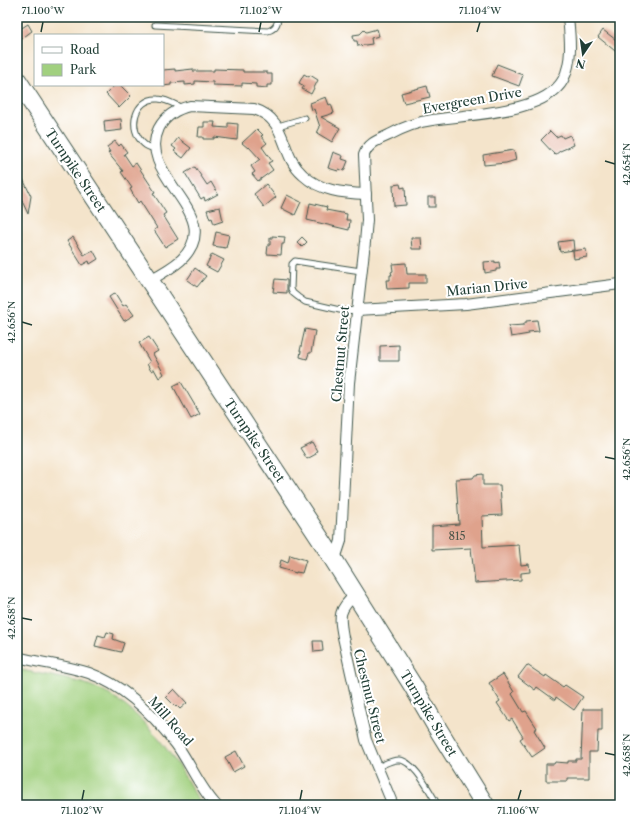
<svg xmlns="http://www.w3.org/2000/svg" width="637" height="822" font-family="'Libre Caslon Text',serif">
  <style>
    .green { fill: #a1d07f; stroke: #60865a }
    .building { fill: #dfa28c }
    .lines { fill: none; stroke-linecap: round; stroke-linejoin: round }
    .lane-casing { stroke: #3f564b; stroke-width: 7 }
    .street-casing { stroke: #3f564b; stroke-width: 12 }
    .highway-casing { stroke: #3f564b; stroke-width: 20 }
    .lane { stroke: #fff; stroke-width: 5 }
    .street { stroke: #fff; stroke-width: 10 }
    .highway { stroke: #fff; stroke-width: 18 }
    .ticks { fill: none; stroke: #1f3d34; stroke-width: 1.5 }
    .labels { text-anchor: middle; stroke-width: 4; stroke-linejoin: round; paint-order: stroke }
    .number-label { font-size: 11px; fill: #4f564a }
    .street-label { font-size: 13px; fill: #1f3d34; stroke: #fff }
    .neatline { fill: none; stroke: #1f3d34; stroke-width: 1.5 }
    .ticks-label { font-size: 10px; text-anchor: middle; fill: #1f3d34 }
  </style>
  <rect width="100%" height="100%" fill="#fff"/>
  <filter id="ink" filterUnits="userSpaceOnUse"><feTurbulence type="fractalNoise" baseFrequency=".025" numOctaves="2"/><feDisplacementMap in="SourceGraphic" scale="8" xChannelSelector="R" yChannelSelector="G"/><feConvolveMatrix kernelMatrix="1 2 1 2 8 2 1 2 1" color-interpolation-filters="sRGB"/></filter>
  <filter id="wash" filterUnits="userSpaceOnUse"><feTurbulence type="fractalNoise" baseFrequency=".012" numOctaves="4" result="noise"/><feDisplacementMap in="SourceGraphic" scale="16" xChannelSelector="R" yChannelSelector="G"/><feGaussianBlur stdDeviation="0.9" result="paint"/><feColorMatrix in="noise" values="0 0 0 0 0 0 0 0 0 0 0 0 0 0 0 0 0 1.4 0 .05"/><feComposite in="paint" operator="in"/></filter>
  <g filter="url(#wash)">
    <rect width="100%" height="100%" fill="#f4e4cb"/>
    <path class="green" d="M17 669C39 674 61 677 83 683 119 694 150 725 171 755 183 771 191 789 202 805H17Z"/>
    <g id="blocks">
      <g class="building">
        <path d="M28 24 32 31 17 42V31Z"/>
        <path d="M377 29 379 36 371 38 372 44 358 46 357 41H354L353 35 360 34 364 30 366 32Z"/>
        <path d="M603 30 620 43V55L598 37Z"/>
        <path d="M497 64 515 71 514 72 523 75 519 86 492 76Z"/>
        <path d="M175 69V71L193 69V71H214V69L243 70V72H267V74H272V85H267V88L256 87V84L242 83V86L213 85V82L195 81V84L185 85V82L171 83V85L163 86V70Z"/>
        <path d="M304 74 309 77 310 75 318 80 311 94 302 89 304 86 299 83Z"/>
        <path d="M115 85H120L131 96 119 108 106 94Z"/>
        <path d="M427 86 430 97 404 103 401 93Z"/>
        <path d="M326 97 329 105 331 104 334 113 321 117 340 128 332 142 317 133 320 127 314 109 312 110 310 103Z"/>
        <path d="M121 119 122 130 105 132 104 121Z"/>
        <path d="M204 122H215L214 127 228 128V123L238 124 237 140 214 137V139H203V137H198L199 127H204Z"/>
        <path d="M257 129 263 135 261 136 267 143 262 147 272 161 268 163 273 170 258 181 252 174 255 172 251 166 260 159 249 147 248 148 242 143Z"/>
        <path d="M550 131 556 137 561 135 563 138 570 135 574 145 560 151 555 155 541 140Z"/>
        <path d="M178 138 191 148 183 158 174 151 176 149 172 146Z"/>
        <path d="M115 141 119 146 121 144 127 152 124 154 132 166 136 163 155 192 153 193 166 213 163 215 178 239 165 247 154 230 157 228 140 201 138 203 130 189 132 188 121 172 123 171 108 153 110 152 107 147Z"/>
        <path d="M514 150 516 160 506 163 484 165 483 155Z"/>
        <path d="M333 152 343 156 342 159 348 161 344 171 339 169 338 171 328 168Z"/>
        <path d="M195 167 207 185 211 182 218 194 205 201 204 197 201 199 185 173Z"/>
        <path d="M23 179 31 196 28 214 17 190V181Z"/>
        <path d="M266 184 276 197 264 207 254 194Z"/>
        <path d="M400 184 401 188 405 187 406 205 394 206 393 185Z"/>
        <path d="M287 195 301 202 295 215 281 208Z"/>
        <rect x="428" y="197" width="7" height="10"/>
        <path d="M310 203 327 207 326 210 347 214 346 220H350L349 230 307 220Z"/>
        <path d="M220 207 223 221 214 224 212 218 210 219 207 210Z"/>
        <path d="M216 232 229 235 226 248 213 246Z"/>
        <path d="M272 236 285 237 284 244H282L281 255 267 254 268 245H270V238H272Z"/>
        <path d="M73 237 84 255 93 250 98 259 90 264 89 261 82 265 67 241Z"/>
        <path d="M302 237 307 242 302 247 297 242Z"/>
        <path d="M411 238H421L422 249H412Z"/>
        <path d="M573 240 574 250 560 252 558 242Z"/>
        <path d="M586 249 587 257 574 259 573 251Z"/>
        <path d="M212 254 224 260 217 272 206 266Z"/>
        <path d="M495 261V263L499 262 500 269H496V271L485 273 484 262Z"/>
        <path d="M406 263 407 274H426V283H409V288L387 289 386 280H390V275H392L391 272 393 271 392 264Z"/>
        <path d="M195 268 206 276 197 287 187 280Z"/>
        <path d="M275 279 287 280V293L273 292Z"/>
        <path d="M115 293 123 306 126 304 134 315 124 321 109 297Z"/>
        <path d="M537 320 539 331 528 332 529 334 511 337 509 326 524 325V323H526V321Z"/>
        <path d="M305 329 315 331 311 353H309L307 359 300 357 301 351H300Z"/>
        <path d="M149 337 158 351 153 354 164 374 159 378 154 369 151 371 147 364 150 362 139 343Z"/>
        <path d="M399 345V361H380V346Z"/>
        <path d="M181 382 200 414 191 419 173 386Z"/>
        <path d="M312 442 317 451 315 452 316 454 307 459 300 448Z"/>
        <path d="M483 474V485H500L502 515 482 516 483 547 519 545 521 565 529 564 530 572 521 573V580L475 583 471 548 432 550V526L459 524 456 479 473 478 475 475Z"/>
        <path d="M290 555 306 560 302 573 296 572V573L279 568 281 560 288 563Z"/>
        <path d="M107 632 114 634 113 639 124 643 121 652 95 646 98 635 105 637Z"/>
        <path d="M313 641H322L323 651 314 652Z"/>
        <path d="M527 665 545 677 546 675 563 687 565 685 583 697 574 710 556 697 555 700 537 687 535 690 518 677Z"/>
        <path d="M503 674 514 692 512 694 523 712 526 711 537 728 534 730 545 748 532 757 520 739 523 737 512 719 509 721 497 703 500 701 489 683Z"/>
        <path d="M174 689 187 703 180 709 177 706 176 707 166 697Z"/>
        <path d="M583 709H602V731H598L597 752H589V778H567V781H546V764H554L555 762 568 763V761H576V759H581Z"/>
        <path d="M236 751 244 766 233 772 225 757Z"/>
      </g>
    </g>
  </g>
  <g filter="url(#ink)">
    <use href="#blocks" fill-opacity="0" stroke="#3f564b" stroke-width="1"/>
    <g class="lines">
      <defs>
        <g id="lane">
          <path d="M155 25 268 31C275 29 278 24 278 17"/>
          <path d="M278 126 305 118"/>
          <path d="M155 149C151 148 147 147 144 144 127 130 134 98 158 99 166 99 174 104 182 108"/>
          <path d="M357 310 344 311 305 302 298 297 293 293 291 289 292 264 295 261 361 271"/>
          <path d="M377 767C383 765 391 760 398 760 413 758 431 794 438 805"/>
        </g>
        <g id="street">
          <path d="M150 280C161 274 172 268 181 260 229 214 135 177 159 128 166 115 177 109 190 106L254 109C289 120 279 154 303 175 320 191 343 193 366 194"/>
          <path d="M357 310 466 304 620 284"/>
          <path d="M334 562 341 541 349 383 365 242 367 220 364 155C368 143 378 140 389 135 402 128 417 122 432 120 467 114 544 114 563 80 573 61 570 37 568 17"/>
          <path d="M356 594C338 610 339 615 343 637L366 740 393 805"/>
          <path d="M17 657C40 663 66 665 89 673 125 686 153 714 176 744 190 763 199 787 216 805"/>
        </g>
        <path id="highway" d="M17 80 325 546 413 686 436 726 485 805"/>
      </defs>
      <use href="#lane" class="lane-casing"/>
      <use href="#street" class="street-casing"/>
      <use href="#highway" class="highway-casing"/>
      <use href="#lane" class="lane"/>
      <use href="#street" class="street"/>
      <use href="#highway" class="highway"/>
    </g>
  </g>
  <path class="ticks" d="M41 32 43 22M259 32 261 22M477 32 480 22M605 161 615 164M22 322 32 325M605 457 615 459M22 618 32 620M605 753 615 755M82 800 84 790M300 800 302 790M518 800 521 790"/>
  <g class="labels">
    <g class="number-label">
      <text x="457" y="540">815</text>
    </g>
    <g class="street-label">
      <text transform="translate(472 100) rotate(-10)" y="5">Evergreen Drive</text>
      <text transform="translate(76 170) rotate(56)" y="5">Turnpike Street</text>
      <text transform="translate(487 287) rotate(-6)" y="5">Marian Drive</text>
      <text transform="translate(340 354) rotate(-85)" y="5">Chestnut Street</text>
      <text transform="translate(255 440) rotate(56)" y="5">Turnpike Street</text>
      <text transform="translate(370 696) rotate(76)" y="5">Chestnut Street</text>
      <text transform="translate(429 713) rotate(59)" y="5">Turnpike Street</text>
      <text transform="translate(171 721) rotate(49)" y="5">Mill Road</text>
    </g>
  </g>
  <rect width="637" height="822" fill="none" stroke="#fff" stroke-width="44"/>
  <rect x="34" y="34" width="130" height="52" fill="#ffffff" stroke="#a5b1ae"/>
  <rect x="42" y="47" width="20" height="6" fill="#ffffff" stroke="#a5b1ae"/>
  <text x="70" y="54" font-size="12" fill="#1f3d34">Road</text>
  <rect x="42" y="64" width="20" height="12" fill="#a1d07f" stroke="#a5b1ae"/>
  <text x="70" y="74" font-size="12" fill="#1f3d34">Park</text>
  <g transform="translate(583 54) rotate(193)" stroke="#ffffff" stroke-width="3" paint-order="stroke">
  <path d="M0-3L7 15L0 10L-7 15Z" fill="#1f3d34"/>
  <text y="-6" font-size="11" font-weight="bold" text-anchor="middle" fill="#1f3d34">N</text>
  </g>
  <rect x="22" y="22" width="593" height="778" class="neatline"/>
  <g class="ticks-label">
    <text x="43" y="14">71.100°W</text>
    <text x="261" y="14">71.102°W</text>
    <text x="480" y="14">71.104°W</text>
    <text transform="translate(626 164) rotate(-90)" y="4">42.654°N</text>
    <text transform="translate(11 322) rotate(-90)" y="4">42.656°N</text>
    <text transform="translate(626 459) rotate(-90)" y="4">42.656°N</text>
    <text transform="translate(11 618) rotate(-90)" y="4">42.658°N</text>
    <text transform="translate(626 755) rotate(-90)" y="4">42.658°N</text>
    <text x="82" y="814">71.102°W</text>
    <text x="300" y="814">71.104°W</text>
    <text x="518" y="814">71.106°W</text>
  </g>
</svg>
